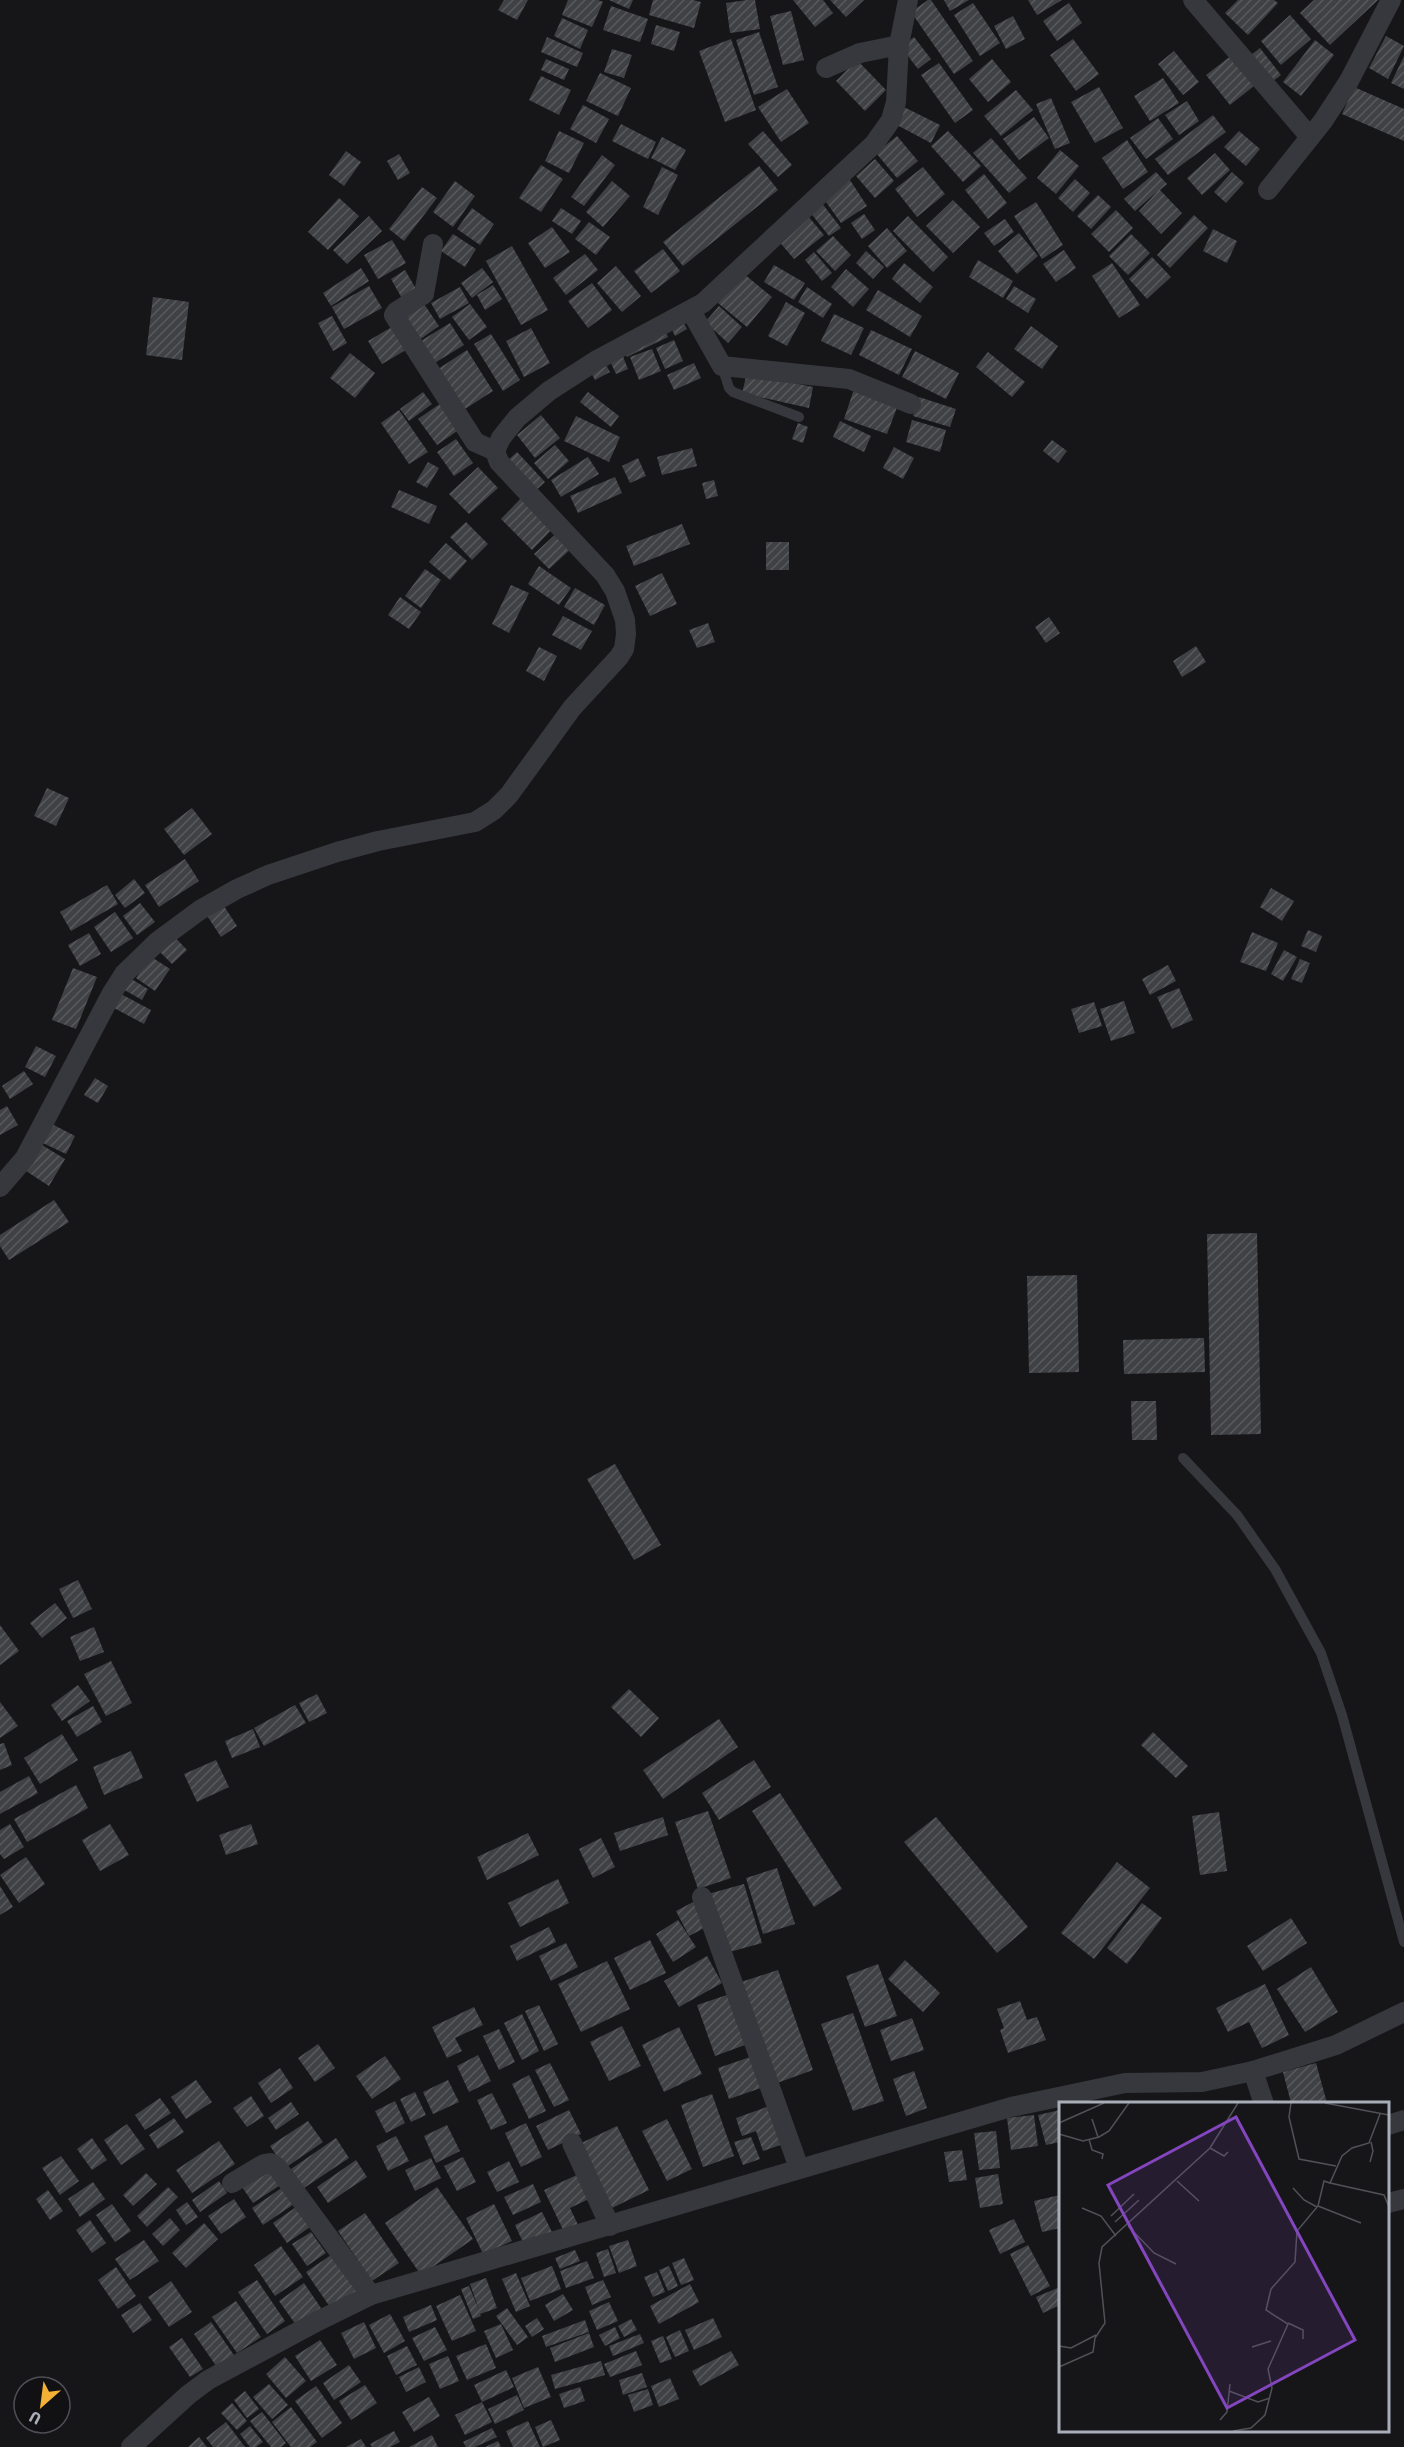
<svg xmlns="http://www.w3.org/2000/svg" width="1404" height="2447" font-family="Signika,sans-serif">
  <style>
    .building { fill: url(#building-hatch) }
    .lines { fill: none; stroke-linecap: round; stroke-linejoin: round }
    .service { stroke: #37383d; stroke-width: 10 }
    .minor { stroke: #37383d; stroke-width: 20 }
    .inset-road { fill: none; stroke: #505258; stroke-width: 1.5 }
    .view { fill: #8446be; fill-opacity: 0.15; stroke: #8446be; stroke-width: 3 }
    .inset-edge { fill: none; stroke: #a8adb8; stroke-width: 3 }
  </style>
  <defs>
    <pattern id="building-hatch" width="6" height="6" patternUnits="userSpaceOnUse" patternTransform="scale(1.5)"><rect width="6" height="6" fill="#404145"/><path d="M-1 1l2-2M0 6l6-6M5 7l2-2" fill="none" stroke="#595a5e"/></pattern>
  </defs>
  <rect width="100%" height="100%" fill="#161618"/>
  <g class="building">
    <path d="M504 0H528L517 20 498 10Z"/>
    <path d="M568 0H598L603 2 592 27 562 15Z"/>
    <path d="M609 0H633L629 9Z"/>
    <path d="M653 0H693L701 2 694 28 649 15Z"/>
    <path d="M747 0H755L760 29 730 33 726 3Z"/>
    <path d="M793 0H823L833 13 815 27Z"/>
    <path d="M830 0H864L846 17Z"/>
    <path d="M928 0H931L973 61 954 74 911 12Z"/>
    <path d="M944 0H969L950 11Z"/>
    <path d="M1028 0H1062L1037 15Z"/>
    <path d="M1238 0H1274L1278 3 1248 35 1225 13Z"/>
    <path d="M1314 0H1378L1330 45 1300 13Z"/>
    <path d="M973 3 1000 43 980 56 954 15Z"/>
    <path d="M1069 3 1082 23 1057 41 1043 21Z"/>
    <path d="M611 6 648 19 640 42 603 30Z"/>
    <path d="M791 11 804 60 783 65 770 16Z"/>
    <path d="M1290 15 1311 39 1281 65 1261 41Z"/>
    <path d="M1013 16 1025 39 1006 49 994 26Z"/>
    <path d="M562 18 588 30 580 49 554 36Z"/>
    <path d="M656 25 680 32 674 51 651 44Z"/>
    <path d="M759 32 778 87 754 95 736 40Z"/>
    <path d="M1386 36 1404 46 1388 79 1369 68Z"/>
    <path d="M547 37 583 53 577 67 541 52Z"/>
    <path d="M914 37 931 59 918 69 901 47Z"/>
    <path d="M731 39 756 110 725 122 699 51Z"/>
    <path d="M1073 39 1099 74 1076 91 1050 55Z"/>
    <path d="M1315 40 1334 55 1301 96 1283 82Z"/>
    <path d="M1260 48 1281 75 1268 85 1247 58Z"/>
    <path d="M612 49 632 55 624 78 604 72Z"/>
    <path d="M1174 51 1199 82 1183 95 1158 64Z"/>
    <path d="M1236 52 1259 82 1230 105 1206 75Z"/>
    <path d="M1404 56V89L1391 83Z"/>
    <path d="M546 59 569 69 564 80 541 70Z"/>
    <path d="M992 59 1011 82 988 102 969 79Z"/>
    <path d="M857 60 886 90 865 111 836 81Z"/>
    <path d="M939 63 973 110 955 123 921 75Z"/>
    <path d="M600 73 631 88 618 116 586 101Z"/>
    <path d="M541 76 571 90 559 115 529 100Z"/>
    <path d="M1163 78 1179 103 1150 121 1134 96Z"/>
    <path d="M1099 87 1123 128 1095 143 1071 102Z"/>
    <path d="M1354 87 1404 109V141L1342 114Z"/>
    <path d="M787 89 809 123 781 142 758 107Z"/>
    <path d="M1016 90 1033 110 1001 136 984 116Z"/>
    <path d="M1051 98 1070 143 1055 149 1036 104Z"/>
    <path d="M1187 101 1199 121 1179 135 1165 115Z"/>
    <path d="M583 105 609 119 596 143 570 129Z"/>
    <path d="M904 107 940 125 931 143 895 124Z"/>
    <path d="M1213 115 1226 132 1168 175 1155 159Z"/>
    <path d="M1034 117 1049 138 1019 160 1003 139Z"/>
    <path d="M1158 118 1173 139 1146 159 1130 138Z"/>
    <path d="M621 124 656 142 648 159 612 141Z"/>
    <path d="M559 131 584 143 569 173 545 161Z"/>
    <path d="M763 131 792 165 778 177 748 144Z"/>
    <path d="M948 131 981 166 963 182 931 146Z"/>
    <path d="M1239 131 1260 149 1246 166 1224 147Z"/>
    <path d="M897 136 918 161 897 178 876 153Z"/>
    <path d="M662 137 686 150 675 170 651 158Z"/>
    <path d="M991 138 1027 178 1009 193 973 153Z"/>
    <path d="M1127 140 1148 172 1123 189 1102 158Z"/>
    <path d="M1060 150 1079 166 1056 194 1037 178Z"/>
    <path d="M346 151 361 162 344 186 329 175Z"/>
    <path d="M1215 153 1230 170 1202 195 1187 178Z"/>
    <path d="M399 154 410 173 398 180 387 161Z"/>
    <path d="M602 155 615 165 584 206 571 197Z"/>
    <path d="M875 159 894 181 875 198 856 176Z"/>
    <path d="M541 165 563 179 541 212 519 198Z"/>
    <path d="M759 166 778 190 683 266 663 242Z"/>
    <path d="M662 167 678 175 658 215 643 207Z"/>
    <path d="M923 167 945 194 917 217 895 189Z"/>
    <path d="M1156 172 1167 184 1160 190 1182 213 1161 234 1139 211 1158 191 1135 211 1124 199Z"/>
    <path d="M1232 172 1244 183 1226 203 1214 192Z"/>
    <path d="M984 174 1007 203 988 219 965 190Z"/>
    <path d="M848 177 867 206 841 223 821 195Z"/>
    <path d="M1075 179 1090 193 1073 212 1058 198Z"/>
    <path d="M455 181 475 196 453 227 433 212Z"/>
    <path d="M612 181 630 196 603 227 586 212Z"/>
    <path d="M422 187 437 198 404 241 389 229Z"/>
    <path d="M1098 195 1111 207 1091 229 1077 216Z"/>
    <path d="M339 198 359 216 328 250 308 232Z"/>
    <path d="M953 200 980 227 953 253 926 226Z"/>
    <path d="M821 202 841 228 829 236 809 211Z"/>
    <path d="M1036 202 1063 245 1042 259 1014 216Z"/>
    <path d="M472 208 494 224 480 245 457 229Z"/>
    <path d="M561 208 581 221 572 234 552 221Z"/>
    <path d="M1116 210 1133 228 1109 252 1091 234Z"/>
    <path d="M864 214 875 230 862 239 851 223Z"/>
    <path d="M807 215 824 235 794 259 777 239Z"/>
    <path d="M1194 215 1208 228 1170 268 1157 255Z"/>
    <path d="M369 216 382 231 347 264 333 250Z"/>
    <path d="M908 216 948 257 933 272 893 231Z"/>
    <path d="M1005 219 1014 232 994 246 984 233Z"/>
    <path d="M589 222 610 237 596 255 575 239Z"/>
    <path d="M552 227 570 252 545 268 528 243Z"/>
    <path d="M887 228 907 251 887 268 868 246Z"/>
    <path d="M1213 229 1237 241 1227 263 1203 251Z"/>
    <path d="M1019 233 1038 256 1017 274 998 251Z"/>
    <path d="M453 234 476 249 465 267 441 251Z"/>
    <path d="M1131 234 1150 253 1128 275 1109 256Z"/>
    <path d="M833 236 851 255 835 271 816 251Z"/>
    <path d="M392 240 406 263 378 279 364 255Z"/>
    <path d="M512 246 548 310 521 325 486 261Z"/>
    <path d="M663 249 680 271 651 293 634 271Z"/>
    <path d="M1064 250 1076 268 1056 282 1043 264Z"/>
    <path d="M866 251 884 267 873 279 856 263Z"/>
    <path d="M814 252 832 273 822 281 805 260Z"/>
    <path d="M585 254 598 270 566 295 553 278Z"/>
    <path d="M1152 257 1171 277 1147 299 1129 279Z"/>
    <path d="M978 260 1013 281 1003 298 969 277Z"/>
    <path d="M904 263 933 287 920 303 892 279Z"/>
    <path d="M1112 263 1140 305 1119 318 1092 276Z"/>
    <path d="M774 265 805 283 794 300 764 282Z"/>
    <path d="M616 266 641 296 622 312 597 283Z"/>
    <path d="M361 268 369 281 331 306 323 293Z"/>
    <path d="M482 268 493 282 472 298 461 283Z"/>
    <path d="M846 269 869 289 853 307 831 287Z"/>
    <path d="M405 270 419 294 404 302 391 279Z"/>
    <path d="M743 273 772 297 747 327 718 303Z"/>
    <path d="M592 283 612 310 588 328 568 301Z"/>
    <path d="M493 285 502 299 485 310 477 295Z"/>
    <path d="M369 286 382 308 344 329 332 307Z"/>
    <path d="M1014 286 1036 299 1028 313 1006 299Z"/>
    <path d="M460 287 469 303 440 319 431 303Z"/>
    <path d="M807 287 832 304 823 318 798 302Z"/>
    <path d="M878 290 922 316 910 337 866 310Z"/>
    <path d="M153 297 189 302 182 360 146 355Z"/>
    <path d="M786 302 805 313 787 346 768 336Z"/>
    <path d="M424 304 439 326 415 343 400 321Z"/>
    <path d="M470 304 487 327 469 340 452 317Z"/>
    <path d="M719 306 742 327 728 343 705 322Z"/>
    <path d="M834 314 864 328 851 355 821 341Z"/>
    <path d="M332 316 347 343 333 351 318 323Z"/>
    <path d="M681 318 687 329 675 336 669 324Z"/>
    <path d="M450 323 464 345 433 364 419 342Z"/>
    <path d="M397 324 411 347 382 364 368 341Z"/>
    <path d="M1031 326 1058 346 1042 369 1014 349Z"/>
    <path d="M531 328 550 363 524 377 506 341Z"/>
    <path d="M664 328 668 337 627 357 623 348Z"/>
    <path d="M871 330 912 349 899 375 859 355Z"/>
    <path d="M491 334 520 380 503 391 474 344Z"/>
    <path d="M674 340 683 361 665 369 656 348Z"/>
    <path d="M652 349 661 371 639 380 630 357Z"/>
    <path d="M467 350 493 391 465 409 438 369Z"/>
    <path d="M915 351 959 373 946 399 902 377Z"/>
    <path d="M988 352 1025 382 1012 397 976 367Z"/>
    <path d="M350 353 375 373 355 398 330 378Z"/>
    <path d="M622 354 628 369 616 374 609 359Z"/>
    <path d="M604 361 610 372 595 380 589 369Z"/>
    <path d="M694 363 701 378 674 390 667 375Z"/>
    <path d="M747 373 813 387 809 408 742 393Z"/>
    <path d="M854 389 898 405 887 434 844 419Z"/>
    <path d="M423 392 432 404 409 421 400 409Z"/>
    <path d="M588 392 619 416 611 427 580 402Z"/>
    <path d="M919 397 956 409 950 427 913 416Z"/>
    <path d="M444 401 463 427 437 445 418 419Z"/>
    <path d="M399 410 428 452 409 464 381 423Z"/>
    <path d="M541 415 560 438 535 458 517 435Z"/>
    <path d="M576 416 620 437 609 462 564 441Z"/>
    <path d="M912 420 946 430 940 452 906 442Z"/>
    <path d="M840 421 871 436 864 452 833 437Z"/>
    <path d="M798 423 808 427 803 443 792 439Z"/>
    <path d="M456 439 473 463 454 476 437 452Z"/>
    <path d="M1052 440 1067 451 1058 463 1043 451Z"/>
    <path d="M555 445 569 461 548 479 534 463Z"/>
    <path d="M894 447 914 458 903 479 883 468Z"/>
    <path d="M692 448 697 466 662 475 657 457Z"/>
    <path d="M517 452 545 482 533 493 505 463Z"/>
    <path d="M588 457 599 474 561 497 551 480Z"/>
    <path d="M638 458 646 476 630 483 622 466Z"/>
    <path d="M428 462 439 468 427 488 416 482Z"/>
    <path d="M478 467 498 488 469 514 449 494Z"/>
    <path d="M615 477 622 493 578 513 570 496Z"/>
    <path d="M714 480 718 496 706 499 702 483Z"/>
    <path d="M399 490 437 506 429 524 391 507Z"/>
    <path d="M524 495 556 525 532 550 501 519Z"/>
    <path d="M466 522 488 544 472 560 450 537Z"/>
    <path d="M682 524 690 544 634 566 626 546Z"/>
    <path d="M560 530 574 546 549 569 534 554Z"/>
    <rect x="766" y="542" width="23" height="28"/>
    <path d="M446 543 467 561 450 580 429 562Z"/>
    <path d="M539 566 571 588 559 605 528 584Z"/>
    <path d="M425 569 441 580 421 608 405 596Z"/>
    <path d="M662 573 677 604 650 616 635 586Z"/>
    <path d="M511 585 529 593 509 633 492 624Z"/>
    <path d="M575 588 605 605 594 625 564 607Z"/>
    <path d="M400 597 421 612 409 629 388 615Z"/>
    <path d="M563 616 592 631 581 650 552 635Z"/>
    <path d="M1049 617 1060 633 1046 643 1035 627Z"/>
    <path d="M708 623 715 642 697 648 689 630Z"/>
    <path d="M1196 646 1206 662 1182 677 1173 661Z"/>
    <path d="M539 647 557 656 544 681 526 671Z"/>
    <path d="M47 788 69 798 56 826 34 816Z"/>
    <path d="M192 808 212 834 184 855 164 829Z"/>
    <path d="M185 859 199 881 159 907 145 885Z"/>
    <path d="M134 879 145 893 125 908 115 895Z"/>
    <path d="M107 885 118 904 71 931 60 912Z"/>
    <path d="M1271 888 1294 901 1282 921 1260 907Z"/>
    <path d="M140 903 155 922 137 935 123 916Z"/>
    <path d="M222 903 237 926 221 937 206 914Z"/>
    <path d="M115 912 133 938 111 952 94 927Z"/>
    <path d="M1308 930 1322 936 1316 952 1301 946Z"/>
    <path d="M1252 932 1278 943 1266 971 1240 962Z"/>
    <path d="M89 933 101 954 80 966 68 945Z"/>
    <path d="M171 933 187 950 172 964 155 947Z"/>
    <path d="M1284 950 1297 957 1283 981 1271 974Z"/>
    <path d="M150 956 170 969 155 991 136 978Z"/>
    <path d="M1300 959 1310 963 1302 983 1291 979Z"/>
    <path d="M1168 965 1176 981 1150 995 1142 979Z"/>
    <path d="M73 968 97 977 76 1029 52 1020Z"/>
    <path d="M128 977 148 989 142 1000 121 988Z"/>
    <path d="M1179 988 1193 1020 1172 1029 1157 997Z"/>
    <path d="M121 994 151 1010 144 1024 114 1008Z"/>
    <path d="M1124 1001 1135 1033 1111 1041 1100 1009Z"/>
    <path d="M1094 1002 1102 1026 1079 1033 1071 1009Z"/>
    <path d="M36 1046 56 1056 45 1077 25 1067Z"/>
    <path d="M24 1071 33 1084 10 1099 2 1086Z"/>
    <path d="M95 1078 108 1086 98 1103 84 1095Z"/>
    <path d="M7 1106 18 1125 0 1135V1110Z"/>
    <path d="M52 1124 75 1136 66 1154 43 1143Z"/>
    <path d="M42 1145 65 1159 49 1186 26 1171Z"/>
    <path d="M54 1200 69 1222 9 1260 0 1246V1235Z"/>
    <path d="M1257 1233 1261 1434 1211 1435 1207 1234Z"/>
    <path d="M1077 1275 1079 1372 1029 1373 1027 1276Z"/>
    <path d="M1204 1338 1205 1372 1124 1374 1123 1340Z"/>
    <path d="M1131 1401H1156L1157 1440H1132Z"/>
    <path d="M615 1464 661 1545 634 1560 587 1479Z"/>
    <path d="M78 1580 92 1609 73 1618 59 1589Z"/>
    <path d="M55 1603 67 1618 42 1638 30 1623Z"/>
    <path d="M0 1625 19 1651 0 1665Z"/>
    <path d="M94 1627 104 1652 80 1661 70 1637Z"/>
    <path d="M111 1661 132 1703 106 1716 84 1674Z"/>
    <path d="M78 1685 90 1701 62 1721 51 1705Z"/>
    <path d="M629 1689 659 1718 641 1737 611 1707Z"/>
    <path d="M317 1694 327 1713 309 1722 299 1703Z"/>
    <path d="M0 1702 18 1726 0 1738Z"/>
    <path d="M295 1705 306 1723 264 1746 254 1728Z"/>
    <path d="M93 1706 102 1722 77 1737 67 1721Z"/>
    <path d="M719 1719 738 1747 663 1799 643 1770Z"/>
    <path d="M253 1729 260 1747 232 1758 225 1741Z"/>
    <path d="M1153 1732 1188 1766 1176 1778 1141 1745Z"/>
    <path d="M62 1734 78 1760 40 1784 24 1758Z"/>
    <path d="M4 1743 12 1765 0 1770V1744Z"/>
    <path d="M131 1751 143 1778 104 1795 93 1767Z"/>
    <path d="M216 1760 229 1787 197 1802 184 1774Z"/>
    <path d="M754 1760 771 1787 719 1820 702 1793Z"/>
    <path d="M29 1776 38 1793 0 1814V1792Z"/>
    <path d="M76 1785 88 1808 27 1842 14 1819Z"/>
    <path d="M780 1793 842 1889 814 1907 752 1811Z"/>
    <path d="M708 1811 731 1878 698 1889 675 1822Z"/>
    <path d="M1219 1812 1227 1871 1200 1875 1192 1816Z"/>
    <path d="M663 1817 668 1835 620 1851 614 1833Z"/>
    <path d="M936 1817 1028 1927 997 1953 904 1842Z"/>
    <path d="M10 1824 24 1847 4 1859 0 1854V1830Z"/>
    <path d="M110 1824 129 1855 100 1871 82 1840Z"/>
    <path d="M251 1824 258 1844 226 1855 219 1835Z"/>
    <path d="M528 1833 539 1855 487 1880 477 1857Z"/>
    <path d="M601 1838 615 1867 593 1878 579 1849Z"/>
    <path d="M26 1857 45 1884 19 1903 0 1875Z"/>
    <path d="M1117 1862 1150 1888 1094 1959 1061 1933Z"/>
    <path d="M777 1868 795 1924 763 1934 746 1878Z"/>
    <path d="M558 1879 569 1903 520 1927 508 1903Z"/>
    <path d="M744 1884 762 1943 726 1953 708 1894Z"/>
    <path d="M0 1886 13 1907 0 1915Z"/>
    <path d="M695 1901 708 1926 689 1936 676 1911Z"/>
    <path d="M1142 1903 1162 1918 1127 1964 1107 1948Z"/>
    <path d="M1291 1918 1307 1943 1263 1971 1247 1946Z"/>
    <path d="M678 1920 696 1947 673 1962 656 1934Z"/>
    <path d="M549 1927 556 1942 517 1961 510 1946Z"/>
    <path d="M650 1940 666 1973 630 1990 614 1958Z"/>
    <path d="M566 1943 578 1967 551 1981 539 1956Z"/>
    <path d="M707 1956 722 1983 679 2007 664 1981Z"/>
    <path d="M905 1960 940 1993 923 2012 888 1979Z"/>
    <path d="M607 1961 630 2009 581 2032 558 1984Z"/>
    <path d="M878 1964 897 2016 865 2027 846 1976Z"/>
    <path d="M1311 1967 1338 2012 1305 2032 1277 1989Z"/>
    <path d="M778 1970 813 2070 777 2083 741 1982Z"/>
    <path d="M1265 1984 1289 2035 1262 2048 1249 2022 1228 2032 1216 2008Z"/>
    <path d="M727 1995 745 2045 715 2056 697 2005Z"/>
    <path d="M1020 2001 1027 2020 1037 2017 1046 2040 1008 2053 1000 2030 1004 2028 997 2009Z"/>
    <path d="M539 2005 558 2044 544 2051 525 2011Z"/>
    <path d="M474 2007 483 2025 455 2038 462 2051 447 2058 432 2027Z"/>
    <path d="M853 2013 884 2101 853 2111 821 2024Z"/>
    <path d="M522 2014 539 2051 522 2060 504 2023Z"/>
    <path d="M912 2018 924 2050 891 2061 880 2030Z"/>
    <path d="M622 2026 641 2066 609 2081 590 2042Z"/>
    <path d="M679 2027 702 2074 664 2092 642 2045Z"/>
    <path d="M499 2029 515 2062 499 2070 483 2036Z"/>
    <path d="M318 2044 335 2068 315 2082 298 2058Z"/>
    <path d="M478 2055 491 2081 469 2092 457 2066Z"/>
    <path d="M385 2056 401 2079 372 2099 356 2076Z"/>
    <path d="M753 2056 764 2087 729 2099 718 2068Z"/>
    <path d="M550 2063 569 2100 554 2107 535 2070Z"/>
    <path d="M1316 2063 1327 2103H1291L1283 2072Z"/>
    <path d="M280 2068 293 2088 271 2103 258 2083Z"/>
    <path d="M914 2071 927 2108 906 2116 893 2079Z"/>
    <path d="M529 2075 546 2111 529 2119 512 2084Z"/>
    <path d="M196 2080 212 2102 186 2119 171 2097Z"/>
    <path d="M448 2080 459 2102 433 2114 423 2092Z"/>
    <path d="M415 2092 426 2115 411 2122 400 2099Z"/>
    <path d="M492 2093 507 2123 491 2130 477 2100Z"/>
    <path d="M712 2094 734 2156 703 2167 681 2105Z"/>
    <path d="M251 2096 264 2116 247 2127 233 2108Z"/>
    <path d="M160 2098 171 2113 145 2130 135 2115Z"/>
    <path d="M395 2101 405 2123 386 2133 375 2111Z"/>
    <path d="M291 2102 299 2114 276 2130 268 2118Z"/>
    <path d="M772 2105 786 2143 763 2151 756 2131 742 2136 736 2118Z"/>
    <path d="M569 2110 581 2134 548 2150 536 2126Z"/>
    <path d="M1060 2110V2142L1046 2145 1038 2115Z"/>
    <path d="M1034 2115 1038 2146 1011 2150 1007 2118Z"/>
    <path d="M174 2118 184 2132 158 2149 149 2135Z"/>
    <path d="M667 2119 692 2169 667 2181 642 2131Z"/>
    <path d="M308 2121 323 2142 285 2168 270 2146Z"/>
    <path d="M526 2123 542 2157 521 2167 505 2133Z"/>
    <path d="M127 2124 145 2149 121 2165 104 2140Z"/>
    <path d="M447 2125 460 2151 436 2163 424 2136Z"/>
    <path d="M617 2126 649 2190 610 2209 579 2144Z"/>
    <path d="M996 2131 1000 2168 979 2170 974 2133Z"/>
    <path d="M396 2136 409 2161 388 2171 376 2146Z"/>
    <path d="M751 2137 760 2159 743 2165 734 2142Z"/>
    <path d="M92 2138 107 2160 92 2170 77 2149Z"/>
    <path d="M336 2138 349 2158 304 2188 291 2169Z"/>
    <path d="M219 2141 235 2164 192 2193 176 2170Z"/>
    <path d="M962 2150 967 2180 949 2182 944 2152Z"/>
    <path d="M61 2156 79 2181 60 2195 42 2168Z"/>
    <path d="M463 2157 476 2182 457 2191 444 2166Z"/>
    <path d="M431 2158 441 2178 415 2191 405 2170Z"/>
    <path d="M356 2160 367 2177 328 2203 317 2187Z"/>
    <path d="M509 2161 519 2182 497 2192 487 2172Z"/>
    <path d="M271 2168 282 2184 253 2203 242 2187Z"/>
    <path d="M146 2173 157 2184 133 2206 123 2195Z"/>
    <path d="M579 2174 591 2198 570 2208 580 2229 566 2236 544 2190Z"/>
    <path d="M998 2174 1003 2204 980 2208 975 2178Z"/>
    <path d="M219 2181 227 2193 200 2212 192 2200Z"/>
    <path d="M93 2182 105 2199 80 2217 68 2199Z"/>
    <path d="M533 2184 541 2202 513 2215 504 2197Z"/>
    <path d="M286 2185 297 2202 263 2225 252 2208Z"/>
    <path d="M168 2187 178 2197 147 2227 137 2216Z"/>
    <path d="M437 2187 473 2239 421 2275 385 2223Z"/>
    <path d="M48 2190 63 2211 50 2220 36 2199Z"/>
    <path d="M1060 2195V2228L1042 2232 1034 2201Z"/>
    <path d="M234 2199 246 2217 221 2234 208 2216Z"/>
    <path d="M187 2202 198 2217 186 2225 176 2210Z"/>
    <path d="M112 2204 131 2231 115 2242 96 2215Z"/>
    <path d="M494 2204 512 2241 483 2254 466 2218Z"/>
    <path d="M299 2205 313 2225 287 2243 273 2223Z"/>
    <path d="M542 2212 554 2236 526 2249 515 2225Z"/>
    <path d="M365 2213 399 2263 372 2281 338 2231Z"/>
    <path d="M170 2218 180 2230 163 2246 152 2234Z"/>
    <path d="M1014 2219 1025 2242 1000 2254 989 2230Z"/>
    <path d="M90 2220 106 2243 92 2253 76 2230Z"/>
    <path d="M204 2223 218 2239 186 2268 172 2253Z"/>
    <path d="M311 2232 326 2253 307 2266 292 2244Z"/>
    <path d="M144 2240 159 2261 130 2280 115 2259Z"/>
    <path d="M628 2240 637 2266 619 2273 609 2246Z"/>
    <path d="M1028 2245 1050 2286 1031 2296 1010 2254Z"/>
    <path d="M281 2246 303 2277 275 2296 254 2265Z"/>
    <path d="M608 2249 616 2273 604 2277 596 2253Z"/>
    <path d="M575 2250 580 2261 560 2269 555 2258Z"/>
    <path d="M337 2251 363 2288 332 2310 306 2272Z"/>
    <path d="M684 2258 694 2280 681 2285 672 2263Z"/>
    <path d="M587 2261 594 2278 566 2288 560 2271Z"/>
    <path d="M552 2266 561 2289 530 2301 521 2278Z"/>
    <path d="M669 2266 678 2286 668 2291 659 2270Z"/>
    <path d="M116 2267 136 2296 118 2309 98 2280Z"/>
    <path d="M657 2272 665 2292 653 2297 644 2277Z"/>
    <path d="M516 2273 530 2306 516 2312 502 2279Z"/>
    <path d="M486 2278 497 2308 480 2314 481 2316 473 2319 461 2289 469 2286 479 2310 470 2284Z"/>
    <path d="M257 2280 285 2321 267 2334 238 2292Z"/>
    <path d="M603 2280 611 2297 592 2305 585 2287Z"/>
    <path d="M171 2281 192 2312 169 2327 148 2297Z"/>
    <path d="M304 2283 321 2308 296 2325 279 2301Z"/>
    <path d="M690 2284 699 2302 659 2324 650 2306Z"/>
    <path d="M1060 2287V2305L1043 2313 1036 2297Z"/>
    <path d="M563 2294 573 2310 554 2321 545 2305Z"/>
    <path d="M460 2295 476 2331 452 2341 436 2306Z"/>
    <path d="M236 2301 261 2337 237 2353 212 2317Z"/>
    <path d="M609 2302 618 2321 597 2330 589 2311Z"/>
    <path d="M140 2303 152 2320 133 2333 121 2315Z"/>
    <path d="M431 2305 437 2320 409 2332 403 2317Z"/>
    <path d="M507 2308 528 2337 517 2345 496 2316Z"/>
    <path d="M390 2314 405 2341 384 2353 369 2325Z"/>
    <path d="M537 2318 544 2329 532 2337 525 2326Z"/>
    <path d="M713 2318 722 2337 694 2350 685 2330Z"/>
    <path d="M631 2319 637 2330 624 2337 618 2326Z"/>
    <path d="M585 2320 589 2332 546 2347 542 2336Z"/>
    <path d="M211 2322 236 2358 219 2370 194 2334Z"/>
    <path d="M364 2322 376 2348 354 2359 341 2333Z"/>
    <path d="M501 2324 513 2350 496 2358 484 2331Z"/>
    <path d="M435 2327 447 2350 424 2361 412 2338Z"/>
    <path d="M615 2327 620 2338 605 2346 599 2335Z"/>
    <path d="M680 2330 689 2351 675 2357 666 2337Z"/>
    <path d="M589 2333 594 2347 555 2362 550 2348Z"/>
    <path d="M640 2334 644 2343 613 2356 609 2346Z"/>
    <path d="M663 2336 672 2359 660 2363 651 2341Z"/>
    <path d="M182 2338 203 2369 190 2377 169 2347Z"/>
    <path d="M320 2340 337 2365 311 2381 295 2356Z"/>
    <path d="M486 2344 496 2368 467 2380 456 2356Z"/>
    <path d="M407 2346 417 2365 396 2375 387 2356Z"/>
    <path d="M636 2351 642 2365 610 2377 604 2364Z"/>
    <path d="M731 2351 739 2365 700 2386 692 2371Z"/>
    <path d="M448 2356 459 2381 440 2389 429 2364Z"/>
    <path d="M285 2357 306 2381 286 2398 266 2374Z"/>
    <path d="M601 2361 605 2375 555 2389 551 2375Z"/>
    <path d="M349 2365 361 2382 334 2400 323 2383Z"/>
    <path d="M419 2367 426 2382 406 2392 399 2377Z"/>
    <path d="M538 2367 551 2397 524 2408 512 2378Z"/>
    <path d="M506 2370 514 2387 482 2402 474 2385Z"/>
    <path d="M642 2373 647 2387 623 2395 619 2380Z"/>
    <path d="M670 2378 679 2399 659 2407 651 2386Z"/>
    <path d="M269 2384 288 2405 272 2419 253 2397Z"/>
    <path d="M365 2385 377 2403 351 2420 339 2401Z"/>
    <path d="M316 2386 342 2423 322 2438 295 2401Z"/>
    <path d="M580 2387 585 2401 564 2408 559 2394Z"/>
    <path d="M648 2389 653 2405 634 2412 628 2395Z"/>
    <path d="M245 2391 259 2409 247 2418 234 2400Z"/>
    <path d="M517 2395 524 2410 495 2424 488 2409Z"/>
    <path d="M429 2397 440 2416 414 2432 402 2412Z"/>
    <path d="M482 2402 492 2422 465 2435 455 2415Z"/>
    <path d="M232 2403 247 2421 237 2430 221 2413Z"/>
    <path d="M291 2407 317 2442 310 2447H291L272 2422Z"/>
    <path d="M262 2412 286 2443 281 2447H271L250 2421Z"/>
    <path d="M551 2420 560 2440 543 2447 535 2427Z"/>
    <path d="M528 2421 540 2447H513L506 2431Z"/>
    <path d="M226 2422 245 2447H213L206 2438Z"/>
    <path d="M250 2426 263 2442 256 2447H250L240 2434Z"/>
    <path d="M492 2428 497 2437 475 2447H466L463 2442Z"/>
    <path d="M394 2431 400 2442 390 2447H372L370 2444Z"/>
    <path d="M432 2435 438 2447H409Z"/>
    <path d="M199 2437 207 2447H188Z"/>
    <path d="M361 2439 366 2447H346Z"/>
    <path d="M498 2441 501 2447H485Z"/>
  </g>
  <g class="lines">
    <g class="service">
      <path d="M722 366 729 388 733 392 799 417"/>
      <path d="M1183 1458 1237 1515 1275 1569 1321 1653 1342 1715 1404 1942"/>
    </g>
    <g class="minor">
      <path d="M1193 0 1310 137"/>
      <path d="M826 68 860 53 899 45"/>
      <path d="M1268 190 1323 121 1349 81 1391 0"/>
      <path d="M433 244 424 294 396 312 394 315 475 442 495 451"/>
      <path d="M691 311 722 366 849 379 911 404"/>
      <path d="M0 1187 25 1158 112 993 124 974 158 941 200 910 237 889 268 875 337 852 378 841 475 822 494 810 509 795 572 708 619 657 624 649 626 634 625 620 615 591 605 575 499 462 495 451 501 438 517 418 549 391 597 360 703 303 874 144 891 120 896 102 899 45 908 0"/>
      <path d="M702 1897 799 2168"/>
      <path d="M1253 2071 1264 2104"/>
      <path d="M1388 2125 1404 2120"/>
      <path d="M572 2143 610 2226"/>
      <path d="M232 2183 264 2164 270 2163 277 2167 371 2295"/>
      <path d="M1388 2203 1404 2199"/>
      <path d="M131 2447 188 2395 208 2380 318 2321 371 2295 1011 2107 1125 2083 1202 2082 1253 2071 1336 2045 1404 2012"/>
    </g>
  </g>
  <g transform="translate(1059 2102)">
    <rect width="330" height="330" fill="#161618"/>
    <path class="inset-road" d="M232 1 230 15 240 57 277 64M266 1 330 13M33 17 39 35M0 21 45 1M0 32 24 39 40 35 50 29 70 1M30 37 33 48 44 52 43 57M151 46 165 54 169 50M311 60 314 49 312 40M118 79 140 99M271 81 325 93 330 105M234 86 245 98 258 105M259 104 302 121M23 106 42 114 57 134M52 114 75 92M56 120 80 98M69 124 95 151 117 162M229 221 244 228V237M0 244 12 246 37 233M193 245 212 239M0 265 34 250 36 236 46 221 40 161 43 145 151 46 179 1M170 289 199 300 211 296M161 318 168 310 171 282M174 329 192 326 206 313 213 286 209 267 229 222 207 208 212 187 236 160 238 129 259 104 265 79 271 81 283 54 293 46 310 41 321 12"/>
    <path class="view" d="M177 15 296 238 168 306 49 83Z"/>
    <rect width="330" height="330" class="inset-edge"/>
  </g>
  <g transform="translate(42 2405) rotate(208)"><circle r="28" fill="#111113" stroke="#4d4f55" stroke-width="1.5"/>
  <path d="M0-4.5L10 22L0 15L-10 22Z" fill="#f2b134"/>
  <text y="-9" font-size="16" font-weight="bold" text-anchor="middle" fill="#a8adb8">U</text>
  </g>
</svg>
